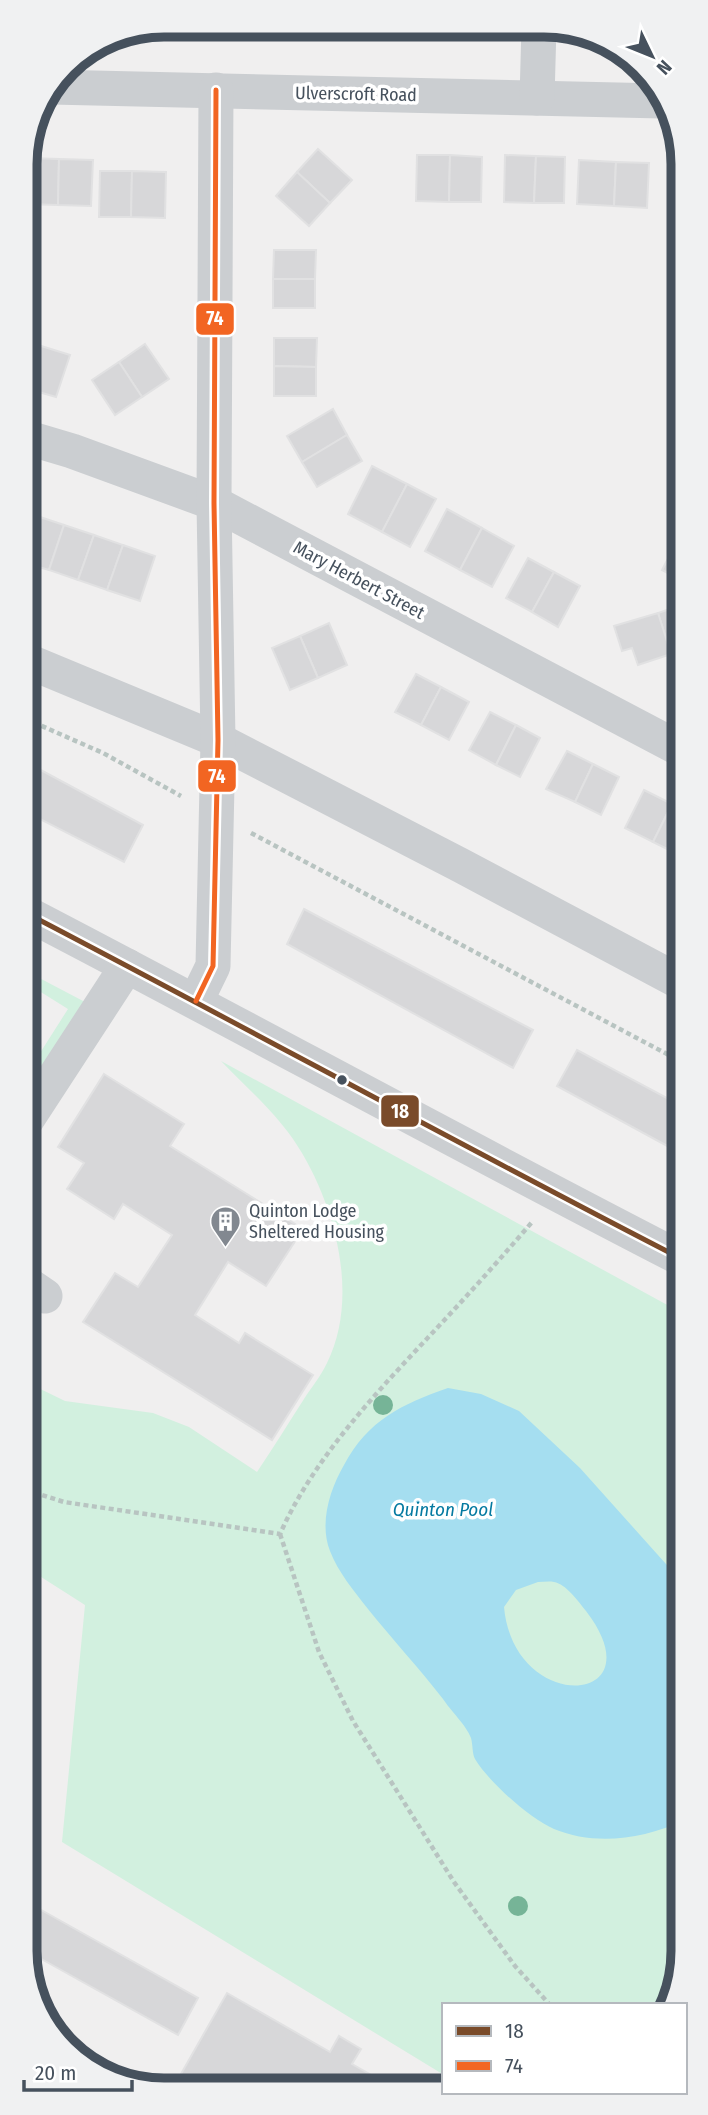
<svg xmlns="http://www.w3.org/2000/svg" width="708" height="2115" font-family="'Fira Sans Condensed',sans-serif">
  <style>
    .green { fill: #d2f0df }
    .water { fill: #a5def0; fill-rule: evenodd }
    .building { fill: #d7d7d9; stroke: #e1e1e2; stroke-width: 2 }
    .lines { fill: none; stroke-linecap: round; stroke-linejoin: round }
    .path { stroke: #b8c4c1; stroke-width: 4.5; stroke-dasharray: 5 3.5; stroke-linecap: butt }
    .minor { stroke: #cbced1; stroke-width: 35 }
    .bus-1-casing { stroke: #fff; stroke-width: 10 }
    .bus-2-casing { stroke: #fff; stroke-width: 10 }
    .bus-1 { stroke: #7a4b2a; stroke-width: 5 }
    .bus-2 { stroke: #f26522; stroke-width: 5 }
    .tree { fill: #76b497 }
    .bus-dot { fill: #46515d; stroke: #fff; stroke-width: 2.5 }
    .labels { text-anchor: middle; stroke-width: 7; stroke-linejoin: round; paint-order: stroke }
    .street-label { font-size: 18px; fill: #46515d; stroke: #fff }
    .poi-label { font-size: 18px; fill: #46515d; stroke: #fff; text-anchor: start }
    .water-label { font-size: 19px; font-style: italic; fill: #057aa1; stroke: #fff }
    .rim { fill: none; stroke: #46515d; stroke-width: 9 }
    .line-badge { stroke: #fff; stroke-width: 2.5 }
    .badge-label { font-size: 19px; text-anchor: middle; font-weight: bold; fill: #fff }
  </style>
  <rect width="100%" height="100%" fill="#f0efef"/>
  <g class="green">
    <path d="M26 971 85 1002 26 1096V1075L68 1009 28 984 26 985Z"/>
    <path d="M221 1061 682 1313 683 1960 665 2005H444V2075L62 1842 85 1605 27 1568 26 1382 65 1401 153 1413 189 1427 257 1472C273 1448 288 1424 304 1399 311 1388 321 1376 327 1363 361 1295 334 1199 293 1139 273 1110 245 1086 221 1061Z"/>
  </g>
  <path class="water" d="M448 1388 481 1394 519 1411 580 1468 683 1583V1821C643 1839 595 1846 554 1829 530 1819 488 1781 475 1759 472 1753 473 1745 471 1738 467 1726 450 1710 443 1699 419 1668 392 1639 368 1609 354 1591 338 1572 330 1551 319 1523 330 1489 344 1465 368 1420 402 1404 448 1388ZM538 1582C543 1582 549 1581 554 1582 566 1584 578 1601 586 1611 659 1706 514 1716 504 1607L516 1590Z"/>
  <g class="building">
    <path d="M318 149 352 180 330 203 297 172Z"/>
    <path d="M417 155H450L449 202 416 201Z"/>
    <path d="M450 155 482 157 481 202H449Z"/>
    <path d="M505 155 536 156 534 203 504 202Z"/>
    <path d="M536 156 565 157 564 203H534Z"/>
    <path d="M27 158 59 159 58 205 25 204Z"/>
    <path d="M59 159 93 160 91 206 58 205Z"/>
    <path d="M579 160 616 162 614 206 577 204Z"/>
    <path d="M616 162 649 163 647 208 614 206Z"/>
    <path d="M677 167H681V214L675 213Z"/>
    <path d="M100 171H132L131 217H99Z"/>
    <path d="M132 171 166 172 165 218 131 217Z"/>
    <path d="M297 172 330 203 309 226 276 196Z"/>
    <path d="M274 250H316L315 279H273Z"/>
    <rect x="273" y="279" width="42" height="29"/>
    <path d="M274 338H317L316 367 274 366Z"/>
    <path d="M25 341 38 345 25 388Z"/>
    <path d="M145 344 169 379 142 397 119 362Z"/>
    <path d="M38 345 70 355 56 397 25 388Z"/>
    <path d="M119 362 142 397 115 415 92 380Z"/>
    <path d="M274 366 316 367V396H274Z"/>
    <path d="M333 409 347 435 302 462 287 436Z"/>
    <path d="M347 435 362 461 317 487 302 462Z"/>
    <path d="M372 466 407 484 382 532 348 514Z"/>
    <path d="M407 484 436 499 410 547 382 532Z"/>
    <path d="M447 509 482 528 460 570 425 551Z"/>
    <path d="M34 515 64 525 49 570 25 563V543Z"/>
    <path d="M64 525 94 535 78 580 49 570Z"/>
    <path d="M482 528 514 546 492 587 460 570Z"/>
    <path d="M94 535 123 545 107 590 78 580Z"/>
    <path d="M676 543 681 546V580L662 570Z"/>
    <path d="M123 545 155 556 140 601 107 590Z"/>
    <path d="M528 558 554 572 532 612 506 598Z"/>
    <path d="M554 572 580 586 558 627 532 612Z"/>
    <path d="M681 605 682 651 671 654 658 613Z"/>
    <path d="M658 613 671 654 638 665 632 648 622 651 614 626Z"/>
    <path d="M329 623 347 665 318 678 300 636Z"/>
    <path d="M300 636 318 678 290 690 272 648Z"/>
    <path d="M416 674 441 687 421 725 395 712Z"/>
    <path d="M441 687 469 702 449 740 421 725Z"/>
    <path d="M490 712 516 725 496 765 469 750Z"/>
    <path d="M516 725 540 738 520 777 496 765Z"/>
    <path d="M567 751 593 764 575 802 546 789Z"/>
    <path d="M26 762 143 825 124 862 26 812Z"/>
    <path d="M593 764 619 777 601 815 575 802Z"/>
    <path d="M644 790 672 804 653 842 625 828Z"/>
    <path d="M672 804 682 808 681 856 653 842Z"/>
    <path d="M304 909 533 1030 513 1068 287 944Z"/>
    <path d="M577 1050 682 1106V1154L557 1086Z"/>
    <path d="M104 1074 184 1124 170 1146 303 1229 266 1286 228 1262 195 1315 239 1343 245 1333 313 1375 272 1440 83 1322 115 1273 138 1287 172 1235 123 1204 114 1219 67 1189 84 1163 58 1147Z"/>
    <path d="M27 1902 198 1998 178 2035 27 1951Z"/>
    <path d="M227 1993 330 2052 339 2036 361 2049 352 2064 394 2088H173Z"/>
  </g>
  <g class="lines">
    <g class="path">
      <path d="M26 719 103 753 181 796"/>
      <path d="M251 833 682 1062"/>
      <path d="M26 1490 64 1502 280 1534C314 1457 379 1390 436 1329 469 1294 501 1258 533 1221"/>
      <path d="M280 1534 319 1652 353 1721 454 1882 515 1966 550 2005"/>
    </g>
    <g class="minor">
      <path d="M51 87 662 101"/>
      <path d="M537 98 539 27"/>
      <path d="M25 437 72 451 214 503 682 750"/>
      <path d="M25 660 218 740 460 865 682 983"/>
      <path d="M26 913C245 1027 462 1146 682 1259"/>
      <path d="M196 1001 213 966 218 740 214 503 216 90"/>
      <path d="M26 1121 127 966"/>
      <path d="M26 1283 45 1296"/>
    </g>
    <defs>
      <path id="bus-1" d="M26 913C245 1027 462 1146 682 1259"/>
      <path id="bus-2" d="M196 1001 213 966 218 740 214 503 216 90"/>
    </defs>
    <use href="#bus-1" class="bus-1-casing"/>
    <use href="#bus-2" class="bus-2-casing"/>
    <use href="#bus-1" class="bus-1"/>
    <use href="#bus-2" class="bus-2"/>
  </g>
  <g class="tree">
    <circle cx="383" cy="1405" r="10"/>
    <circle cx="518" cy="1906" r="10"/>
  </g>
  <defs>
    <symbol id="building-pin" viewBox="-11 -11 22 30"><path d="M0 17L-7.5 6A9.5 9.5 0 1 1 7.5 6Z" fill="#828890" stroke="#fff"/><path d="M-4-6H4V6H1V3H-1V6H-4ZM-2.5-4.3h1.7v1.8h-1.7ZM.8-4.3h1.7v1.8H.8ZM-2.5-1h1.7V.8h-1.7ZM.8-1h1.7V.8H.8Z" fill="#fff"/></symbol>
  </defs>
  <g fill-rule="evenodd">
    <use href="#building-pin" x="208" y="1204" width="35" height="47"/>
  </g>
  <circle class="bus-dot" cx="342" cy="1080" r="6"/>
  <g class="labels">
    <g class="street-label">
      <text transform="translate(356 94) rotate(1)" y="6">Ulverscroft Road</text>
      <text transform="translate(359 580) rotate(28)" y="6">Mary Herbert Street</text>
    </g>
    <g class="poi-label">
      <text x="249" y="1217">Quinton Lodge<tspan x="249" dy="21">Sheltered Housing</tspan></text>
    </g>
    <g class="water-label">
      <text x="443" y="1516">Quinton Pool</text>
    </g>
  </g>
  <path d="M0 0H708V2115H0ZM164 37H544A127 127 0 0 1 671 164V1951A127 127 0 0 1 544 2078H164A127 127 0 0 1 37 1951V164A127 127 0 0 1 164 37Z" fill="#f0f1f2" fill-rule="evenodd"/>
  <path class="rim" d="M164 37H544A127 127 0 0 1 671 164V1951A127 127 0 0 1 544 2078H164A127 127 0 0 1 37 1951V164A127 127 0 0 1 164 37Z"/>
  <g class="line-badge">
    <rect x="195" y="302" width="40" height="34" rx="7" fill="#f26522"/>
    <rect x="197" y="759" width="40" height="34" rx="7" fill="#f26522"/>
    <rect x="380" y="1094" width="40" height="34" rx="7" fill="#7a4b2a"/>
  </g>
  <g class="badge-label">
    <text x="215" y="325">74</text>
    <text x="217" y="783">74</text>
    <text x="400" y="1118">18</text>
  </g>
  <rect x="442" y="2003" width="245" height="91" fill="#ffffff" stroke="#b5b9be" stroke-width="2"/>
  <rect x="456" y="2026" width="35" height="10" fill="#7a4b2a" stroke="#b5b9be" stroke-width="2"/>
  <text x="505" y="2038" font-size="21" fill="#46515d">18</text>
  <rect x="456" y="2061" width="35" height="10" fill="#f26522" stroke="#b5b9be" stroke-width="2"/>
  <text x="505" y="2073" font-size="21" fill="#46515d">74</text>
  <g transform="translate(652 56) rotate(133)" stroke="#ffffff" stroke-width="5" paint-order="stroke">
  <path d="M0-5L12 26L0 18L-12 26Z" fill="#46515d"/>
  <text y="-10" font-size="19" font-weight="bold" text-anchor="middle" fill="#46515d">N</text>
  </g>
  <path d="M24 2080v10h108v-10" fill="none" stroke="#46515d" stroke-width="3.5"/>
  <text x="35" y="2080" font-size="21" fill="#46515d" stroke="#ffffff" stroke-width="5" paint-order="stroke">20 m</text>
</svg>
